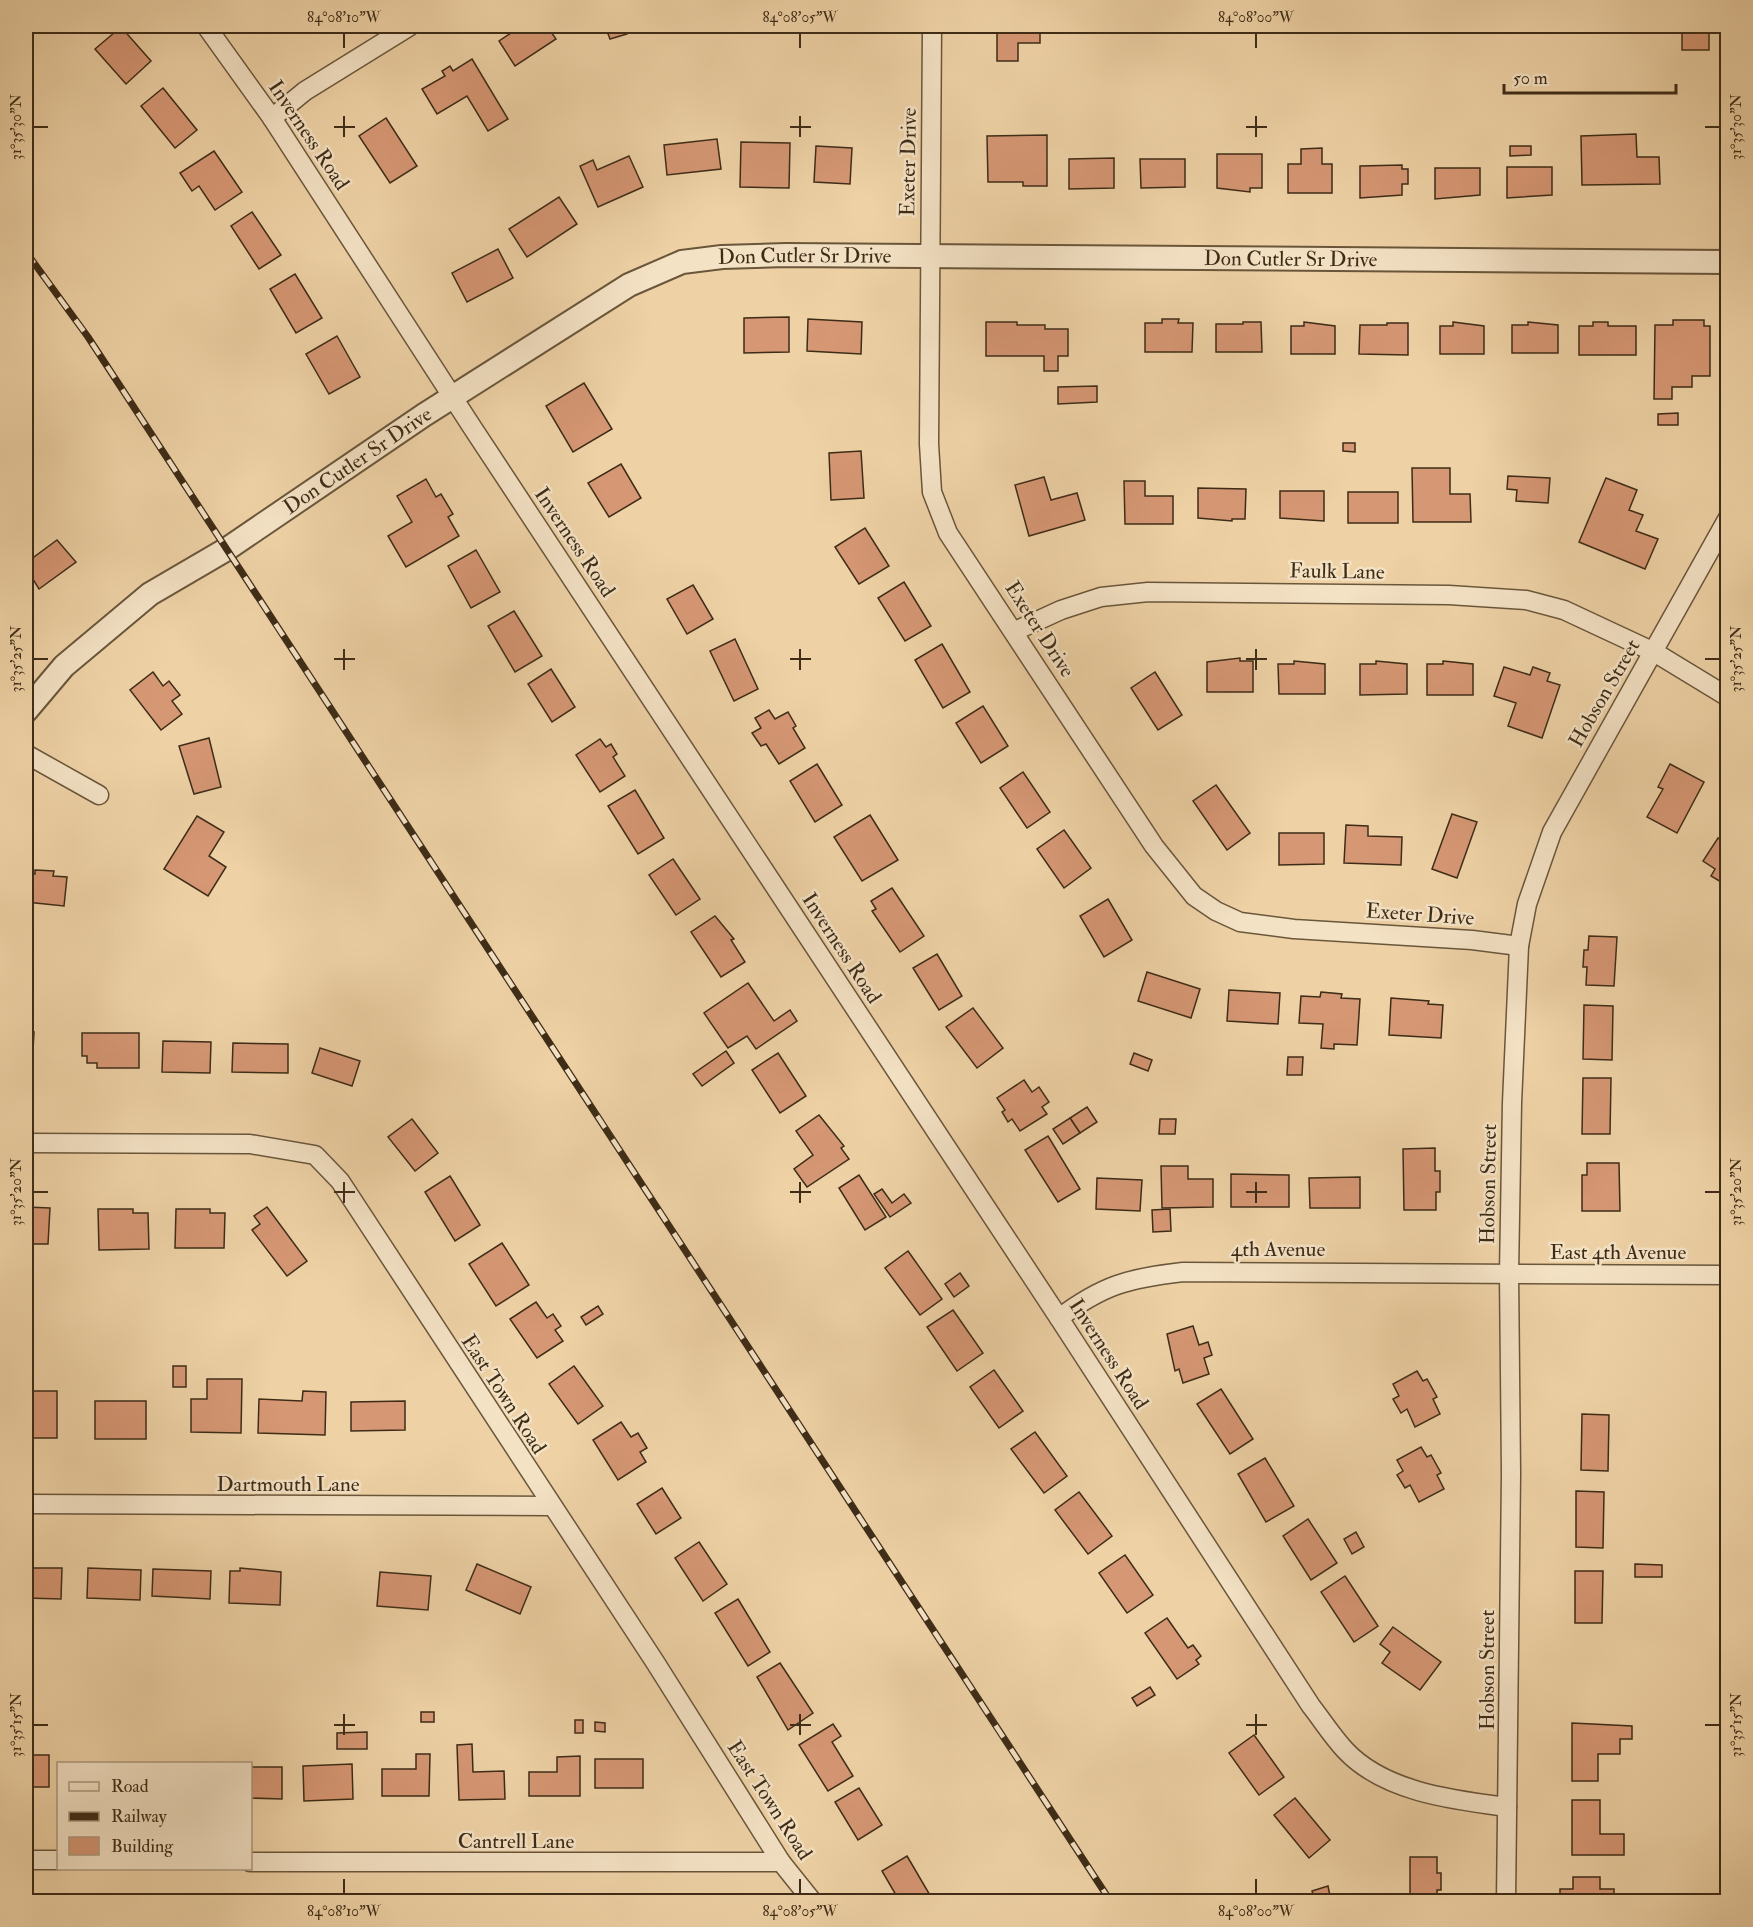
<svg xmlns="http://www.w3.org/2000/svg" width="1753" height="1927" font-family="'IM FELL Double Pica',serif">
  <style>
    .building { fill: #d69774; stroke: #3e2c17; stroke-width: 1.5 }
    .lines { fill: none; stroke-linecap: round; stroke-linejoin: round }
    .minor-casing { stroke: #6a563b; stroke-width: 21 }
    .tertiary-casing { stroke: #6a563b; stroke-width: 26 }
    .minor { stroke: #f4e2c5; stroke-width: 18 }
    .tertiary { stroke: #f4e2c5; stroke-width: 22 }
    .rail-casing { stroke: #3e2c17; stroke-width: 7 }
    .rail { stroke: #f4e2c5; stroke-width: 4.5; stroke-dasharray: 14; stroke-linecap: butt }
    .ticks { fill: none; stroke: #3e2c17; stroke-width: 2 }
    .labels { text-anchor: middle; stroke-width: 5; stroke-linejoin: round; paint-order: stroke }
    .street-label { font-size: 21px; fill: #3e2c17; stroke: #f4e2c5 }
    .neatline { fill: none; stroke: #3e2c17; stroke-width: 2 }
    .ticks-label { font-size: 15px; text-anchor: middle; fill: #3e2c17 }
  </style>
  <rect width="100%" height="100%" fill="#eed2a6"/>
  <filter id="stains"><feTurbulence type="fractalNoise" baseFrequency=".00333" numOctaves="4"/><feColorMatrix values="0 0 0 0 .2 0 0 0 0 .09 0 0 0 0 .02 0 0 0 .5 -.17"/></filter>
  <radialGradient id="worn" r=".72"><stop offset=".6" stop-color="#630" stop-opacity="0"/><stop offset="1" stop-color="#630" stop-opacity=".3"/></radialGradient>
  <g class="building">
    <path d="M516 26H547L556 39 515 66 499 41 511 33 510 30Z"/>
    <path d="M605 26H625L627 34 610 39Z"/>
    <path d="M997 26H1040V43H1018V61H997Z"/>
    <rect x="1682" y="26" width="27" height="24"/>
    <path d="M121 27 151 61 126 84 95 49Z"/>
    <path d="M472 59 508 119 488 131 467 96 437 114 422 89 445 76 442 71 450 66 453 71Z"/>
    <path d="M163 88 197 130 175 148 141 106Z"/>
    <path d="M386 118 417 166 390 183 359 136Z"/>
    <path d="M1636 134 1637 157H1659L1660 184 1582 185 1581 136Z"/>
    <path d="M1047 135V186H1023V182H988L987 136Z"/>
    <path d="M717 139 721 169 667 175 664 145Z"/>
    <path d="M741 142 790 143 789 188 740 187Z"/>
    <path d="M816 146 852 148 850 184 814 182Z"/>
    <path d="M1510 146H1531V155L1510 156Z"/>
    <path d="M1322 148V164H1332V193H1288V164H1301V149Z"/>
    <path d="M214 151 242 192 215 210 199 186 192 191 180 173Z"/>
    <path d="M1217 154H1262V188H1250V192L1217 188Z"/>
    <path d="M629 156 643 187 598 207 580 166 593 160 597 170Z"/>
    <path d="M1114 158V188L1069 189V159Z"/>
    <path d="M1140 159H1185V187L1141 188Z"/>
    <path d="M1402 165V169H1408V184H1402V195L1360 198V166Z"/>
    <path d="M1507 167H1552V195L1507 198Z"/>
    <path d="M1435 168H1480V195L1435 199Z"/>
    <path d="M559 197 577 224 527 257 509 229Z"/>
    <path d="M252 212 281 255 259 269 231 226Z"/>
    <path d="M498 249 513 278 467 302 452 273Z"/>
    <path d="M295 274 322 318 296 333 270 289Z"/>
    <path d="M789 317V352L744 353V318Z"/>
    <path d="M808 319 862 322 861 354 807 351Z"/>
    <path d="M1162 319H1179L1178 323H1193L1192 352H1145V323H1162Z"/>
    <path d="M1673 320H1704V326H1710V376H1692V387H1672V399H1654L1655 325H1673Z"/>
    <path d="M986 322H1017V325H1045V329H1068V356H1058V371H1044V356H986Z"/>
    <path d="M1243 322H1261L1262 352H1216V324H1243Z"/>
    <path d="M1304 322 1335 326V354H1291V326H1304Z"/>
    <path d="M1453 322 1484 326V354H1440V326H1453Z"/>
    <path d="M1528 322 1558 325V353H1512V325H1528Z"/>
    <path d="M1593 322H1608V326H1636V355H1579V326H1593Z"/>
    <path d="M1387 323H1408V355L1359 354 1360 325H1387Z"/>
    <path d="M337 336 360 377 329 394 306 354Z"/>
    <path d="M584 383 612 429 573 452 546 406Z"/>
    <path d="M1097 386V402L1058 404V387Z"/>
    <path d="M1678 413V425H1658V414Z"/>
    <path d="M1343 443H1355V452L1343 451Z"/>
    <path d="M861 451 864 498 831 500 829 453Z"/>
    <path d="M621 464 641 498 609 517 588 483Z"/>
    <path d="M1412 468H1450V494H1470L1471 522H1413Z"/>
    <path d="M1508 476 1550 478 1548 503 1516 501 1517 490 1507 489Z"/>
    <path d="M1044 477 1051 500 1077 493 1085 520 1029 536 1015 485Z"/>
    <path d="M1606 478 1637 490 1629 510 1643 515 1636 531 1658 539 1645 569 1579 542Z"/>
    <path d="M426 479 436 497 441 494 453 514 448 517 459 536 406 567 388 536 412 522 397 496Z"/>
    <path d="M1124 481H1145V496H1173V524H1125Z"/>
    <path d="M1198 488 1246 489 1245 519H1232V521L1198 518Z"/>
    <path d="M1280 491H1324V521L1280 518Z"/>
    <rect x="1348" y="492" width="50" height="31"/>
    <path d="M865 528 889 566 859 584 835 547Z"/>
    <path d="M57 540 76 562 39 589 26 568V563Z"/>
    <path d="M476 550 500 592 471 608 448 566Z"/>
    <path d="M904 582 931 626 905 641 878 598Z"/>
    <path d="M693 585 713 619 687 634 667 599Z"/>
    <path d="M514 611 542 656 515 672 488 626Z"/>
    <path d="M735 639 758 689 734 701 710 651Z"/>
    <path d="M942 644 970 692 943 708 915 660Z"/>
    <path d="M1240 658V661H1253V692H1207V662Z"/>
    <path d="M1294 661 1325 664V694H1279L1278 664H1294Z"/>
    <path d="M1376 661 1407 664V694L1360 695V664H1376Z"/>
    <path d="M1443 661 1473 664V695H1427V664H1443Z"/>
    <path d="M1504 667 1530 675 1533 667 1550 673 1547 681 1560 685 1542 738 1508 726 1516 703 1494 696Z"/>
    <path d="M551 669 575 707 552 722 528 684Z"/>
    <path d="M153 672 163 686 169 681 180 695 172 701 182 714 161 730 130 690Z"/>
    <path d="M1155 672 1182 715 1158 730 1131 688Z"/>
    <path d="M983 706 1008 746 981 763 956 723Z"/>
    <path d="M769 710 775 719 788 712 796 726 793 728 805 748 779 764 766 744 761 746 752 733 761 728 755 718Z"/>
    <path d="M209 738 221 787 194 794 179 746Z"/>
    <path d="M600 739 606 747 611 744 617 754 613 757 625 776 600 792 576 755Z"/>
    <path d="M817 764 842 805 815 822 790 781Z"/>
    <path d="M1670 764 1704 782 1677 833 1647 817 1663 789 1658 787Z"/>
    <path d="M1023 772 1050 812 1027 828 1000 788Z"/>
    <path d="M1216 785 1250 833 1227 850 1193 801Z"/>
    <path d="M635 790 664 838 638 854 608 806Z"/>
    <path d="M1452 814 1477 822 1457 878 1432 869Z"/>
    <path d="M870 815 898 860 862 881 834 837Z"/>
    <path d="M197 816 224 832 209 856 226 867 208 896 164 869Z"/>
    <path d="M1346 825 1368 826V836L1402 837 1401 865 1344 863Z"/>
    <path d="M1064 830 1091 868 1064 888 1037 849Z"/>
    <path d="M1279 833H1324V864L1279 865Z"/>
    <path d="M1718 838 1728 844V878L1725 876 1721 882 1711 876 1715 869 1703 861Z"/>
    <path d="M673 859 700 899 676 915 649 875Z"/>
    <path d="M35 870 54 871 53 876 67 877 64 906 26 902V873L35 874Z"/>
    <path d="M892 888 924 936 900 952 872 911 876 909 871 901Z"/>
    <path d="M1108 899 1132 940 1104 957 1080 916Z"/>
    <path d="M715 916 734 939 731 940 745 962 721 977 691 932Z"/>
    <path d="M1589 936 1617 937 1614 986 1586 985 1587 967H1583L1584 950H1588Z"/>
    <path d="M937 954 962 996 939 1010 913 968Z"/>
    <path d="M1147 972 1200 989 1191 1018 1138 1001Z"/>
    <path d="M748 983 774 1021 790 1010 797 1021 756 1049 747 1036 728 1048 704 1013Z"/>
    <path d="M1229 990 1280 993 1278 1024 1227 1021Z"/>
    <path d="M1321 992 1342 994 1341 998 1360 999 1357 1045 1334 1044V1049L1321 1048 1323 1024 1299 1023 1301 996 1320 997Z"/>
    <path d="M1391 998 1429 1001 1428 1004 1443 1005 1441 1038 1389 1035Z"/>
    <path d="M1584 1005 1613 1006 1612 1060 1583 1059Z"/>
    <path d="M973 1008 1003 1048 977 1068 946 1027Z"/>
    <path d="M26 1031 34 1032 31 1085H26Z"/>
    <path d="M82 1033H139V1068H97V1063H87V1056H82Z"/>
    <path d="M163 1041 211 1042 210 1073 162 1072Z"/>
    <path d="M233 1043 288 1044V1073L232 1072Z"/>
    <path d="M320 1048 360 1061 352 1086 312 1073Z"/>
    <path d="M726 1051 734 1063 702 1086 693 1074Z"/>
    <path d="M778 1053 806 1096 780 1113 752 1070Z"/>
    <path d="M1134 1053 1152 1060 1148 1071 1130 1064Z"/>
    <path d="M1288 1057H1303L1302 1075H1287Z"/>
    <path d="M1583 1078H1611L1610 1134H1582Z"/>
    <path d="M1024 1080 1032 1092 1039 1087 1049 1102 1042 1107 1047 1114 1020 1131 1012 1119 1008 1122 1002 1112 1005 1110 997 1098Z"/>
    <path d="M1087 1107 1097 1122 1080 1133 1070 1118Z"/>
    <path d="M819 1115 844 1146 841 1148 849 1159 807 1187 794 1169 813 1155 796 1131Z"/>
    <path d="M1070 1118 1080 1133 1063 1144 1053 1129Z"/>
    <path d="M412 1119 438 1153 415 1171 388 1137Z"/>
    <path d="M1160 1119H1176L1175 1134H1159Z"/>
    <path d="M1048 1136 1080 1189 1058 1202 1025 1150Z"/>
    <path d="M1435 1148V1171H1440V1192H1436V1210H1404L1403 1149Z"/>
    <path d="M1587 1163H1619L1620 1211H1582V1175H1587Z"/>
    <path d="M1161 1166H1188V1179H1213V1207L1162 1208Z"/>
    <path d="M1231 1174 1289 1175V1207H1231Z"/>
    <path d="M859 1175 886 1217 865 1230 839 1188Z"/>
    <path d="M450 1176 480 1225 455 1241 425 1192Z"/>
    <path d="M1360 1177V1208H1310L1309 1178Z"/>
    <path d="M1097 1178 1142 1180 1140 1211 1096 1209Z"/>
    <path d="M882 1189 892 1203 904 1194 911 1203 890 1217 874 1194Z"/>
    <path d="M26 1207 50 1208 48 1244H26Z"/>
    <path d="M267 1207 307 1261 287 1276 252 1230 260 1224 254 1216Z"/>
    <path d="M98 1209H133V1213H148L149 1249 99 1250Z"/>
    <path d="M176 1209H210V1213H225L224 1248H175Z"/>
    <path d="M1170 1209 1171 1231 1153 1232 1152 1210Z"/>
    <path d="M502 1243 529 1285 496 1306 469 1264Z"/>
    <path d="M908 1251 942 1299 920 1315 885 1268Z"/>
    <path d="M960 1273 969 1286 954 1297 945 1284Z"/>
    <path d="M536 1302 547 1318 553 1314 561 1326 555 1330 563 1341 537 1358 510 1319Z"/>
    <path d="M598 1306 603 1314 586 1325 581 1317Z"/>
    <path d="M953 1310 983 1353 957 1371 927 1327Z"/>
    <path d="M1193 1326 1199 1345 1208 1342 1212 1355 1204 1358 1209 1374 1183 1383 1179 1369 1175 1371 1167 1334Z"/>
    <rect x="173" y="1366" width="13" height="21"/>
    <path d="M574 1366 603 1406 578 1424 549 1384Z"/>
    <path d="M994 1370 1023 1411 999 1428 970 1387Z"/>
    <path d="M1417 1371 1423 1381 1427 1379 1437 1397 1433 1399 1440 1414 1415 1427 1407 1409 1401 1413 1393 1399 1399 1396 1393 1384Z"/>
    <path d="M207 1379H242L241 1433 191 1432V1399H207Z"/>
    <path d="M1221 1389 1253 1439 1230 1454 1197 1404Z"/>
    <rect x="26" y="1391" width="31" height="47"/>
    <path d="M303 1391 326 1392 325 1435 258 1433 259 1399 302 1401Z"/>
    <rect x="95" y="1401" width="51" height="38"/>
    <path d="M405 1401V1430L351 1431V1402Z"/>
    <path d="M1582 1414 1609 1415 1608 1471 1581 1470Z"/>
    <path d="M621 1422 631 1437 638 1433 647 1448 640 1452 646 1462 618 1480 593 1440Z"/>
    <path d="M1035 1432 1067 1476 1044 1493 1011 1449Z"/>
    <path d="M1421 1447 1427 1457 1431 1455 1441 1473 1437 1475 1444 1489 1419 1502 1410 1485 1405 1488 1397 1475 1403 1471 1397 1460Z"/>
    <path d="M1265 1458 1294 1506 1266 1522 1238 1474Z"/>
    <path d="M662 1488 681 1518 656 1534 637 1504Z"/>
    <path d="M1576 1491 1604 1492 1603 1548 1576 1547Z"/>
    <path d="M1079 1492 1112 1536 1088 1554 1055 1510Z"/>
    <path d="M1308 1519 1337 1563 1311 1580 1283 1536Z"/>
    <path d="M1356 1532 1364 1547 1352 1554 1344 1539Z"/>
    <path d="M699 1542 727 1584 703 1601 675 1558Z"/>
    <path d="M1125 1555 1153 1595 1127 1613 1099 1573Z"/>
    <path d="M477 1564 531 1587 520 1614 466 1590Z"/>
    <path d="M1635 1564 1662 1565V1577H1635Z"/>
    <path d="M26 1568H62L61 1599 26 1598Z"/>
    <path d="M88 1568 141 1570 140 1600 87 1598Z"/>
    <path d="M240 1568 281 1572 280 1605 229 1603 230 1571H240Z"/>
    <path d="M153 1569 211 1571 210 1599 152 1596Z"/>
    <path d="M1575 1571H1603L1602 1623H1575Z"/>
    <path d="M380 1572 431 1576 428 1610 377 1606Z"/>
    <path d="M1345 1576 1378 1626 1354 1642 1321 1592Z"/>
    <path d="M738 1599 770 1652 748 1666 715 1613Z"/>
    <path d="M1167 1618 1188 1648 1193 1645 1201 1656 1196 1660 1199 1664 1177 1679 1145 1633Z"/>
    <path d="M1393 1627 1441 1662 1420 1690 1382 1663 1390 1652 1380 1644Z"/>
    <path d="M780 1663 813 1713 788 1730 757 1677Z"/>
    <path d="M1150 1687 1155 1695 1137 1706 1132 1698Z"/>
    <rect x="421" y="1712" width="13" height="10"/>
    <rect x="575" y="1720" width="8" height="13"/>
    <path d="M595 1722 605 1723V1732L595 1731Z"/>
    <path d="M1572 1723 1632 1726V1739H1620V1754H1598V1781H1572Z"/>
    <path d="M833 1724 841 1736 832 1742 853 1776 828 1791 799 1745Z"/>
    <path d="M367 1732V1749H337V1733Z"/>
    <path d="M1254 1735 1284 1777 1259 1795 1229 1753Z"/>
    <path d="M472 1744 473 1772 504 1771 505 1799 459 1800 457 1745Z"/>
    <path d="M416 1754H430L429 1796H382V1769H416Z"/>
    <rect x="26" y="1755" width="23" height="32"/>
    <path d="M580 1756V1796H529V1772H557V1757Z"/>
    <rect x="595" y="1759" width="48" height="29"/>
    <path d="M352 1764 353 1799 304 1801 303 1766Z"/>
    <path d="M250 1767H282V1799L250 1798Z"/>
    <path d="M859 1788 882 1825 858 1840 835 1802Z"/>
    <path d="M1295 1798 1330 1840 1309 1858 1274 1815Z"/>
    <path d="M1572 1800H1600V1834H1624V1855H1572Z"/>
    <path d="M907 1856 934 1902H900L882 1871Z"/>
    <path d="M1410 1857H1437V1873H1441V1890H1437V1902H1410Z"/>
    <path d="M1573 1877H1600V1889H1614V1902H1560V1889H1573Z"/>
    <path d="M1328 1886 1330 1896 1315 1901 1312 1891Z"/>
  </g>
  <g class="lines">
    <defs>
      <g id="minor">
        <path d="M206 26 272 118 472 427 1059 1318 1311 1706C1322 1720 1332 1736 1345 1750 1384 1792 1453 1800 1507 1807"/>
        <path d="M932 26 929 444 932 492 948 533 1154 846 1194 896 1216 911 1240 922 1294 929 1472 940 1519 946"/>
        <path d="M272 118 305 91 410 26"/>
        <path d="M1015 631 1061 610 1101 597 1148 592 1449 595 1526 600 1564 610 1654 652 1728 697"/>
        <path d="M26 754 99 795"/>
        <path d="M26 1143 250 1144 315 1155 340 1181 655 1662 781 1862 813 1902"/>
        <path d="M1059 1318C1103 1285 1129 1278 1183 1272L1728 1275"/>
        <path d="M26 1504 550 1506"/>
        <path d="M26 1860H58"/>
        <path d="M250 1862H781"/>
        <path d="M1506 1902 1511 1474 1509 1273 1512 1103 1519 946 1527 904 1552 832 1728 518"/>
      </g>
      <g id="tertiary">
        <path id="s1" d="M26 711 64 666 150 594 227 549 424 415 629 285 682 262 722 257 786 255 1728 262"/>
      </g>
    </defs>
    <use href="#minor" class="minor-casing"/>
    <use href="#tertiary" class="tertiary-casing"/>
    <use href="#minor" class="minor"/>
    <use href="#tertiary" class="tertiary"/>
    <defs>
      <path id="rail" d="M26 252 88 337 1111 1902"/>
    </defs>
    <use href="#rail" class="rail-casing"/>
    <use href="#rail" class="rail"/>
  </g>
  <path class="ticks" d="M344 33V48M800 33V48M1256 33V48M344 116V137M800 116V137M1256 116V137M33 127H48M334 127H355M790 127H811M1246 127H1267M1705 127H1720M344 649V670M800 649V670M1256 649V670M33 659H48M334 659H355M790 659H811M1246 659H1267M1705 659H1720M344 1182V1203M800 1182V1203M1256 1182V1203M33 1192H48M334 1192H355M790 1192H811M1246 1192H1267M1705 1192H1720M344 1714V1735M800 1714V1735M1256 1714V1735M33 1725H48M334 1725H355M790 1725H811M1246 1725H1267M1705 1725H1720M344 1879V1894M800 1879V1894M1256 1879V1894"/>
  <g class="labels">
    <g class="street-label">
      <text transform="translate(309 135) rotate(56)" y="7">Inverness Road</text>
      <text transform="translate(908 162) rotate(-89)" y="7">Exeter Drive</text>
      <text dy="7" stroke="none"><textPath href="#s1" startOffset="922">Don Cutler Sr Drive</textPath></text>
      <text dy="7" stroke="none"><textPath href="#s1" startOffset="1408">Don Cutler Sr Drive</textPath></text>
      <text dy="7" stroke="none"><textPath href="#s1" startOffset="418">Don Cutler Sr Drive</textPath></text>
      <text transform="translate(575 542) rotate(56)" y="7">Inverness Road</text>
      <text transform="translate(1337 571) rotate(1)" y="7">Faulk Lane</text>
      <text transform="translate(1040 629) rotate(57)" y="7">Exeter Drive</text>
      <text transform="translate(1604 693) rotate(-60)" y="7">Hobson Street</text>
      <text transform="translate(1420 914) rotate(4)" y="7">Exeter Drive</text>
      <text transform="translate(842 948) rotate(57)" y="7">Inverness Road</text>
      <text transform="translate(1488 1184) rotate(-89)" y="7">Hobson Street</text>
      <text x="1278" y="1256">4th Avenue</text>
      <text x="1618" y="1259">East 4th Avenue</text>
      <text transform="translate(1109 1354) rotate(57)" y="7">Inverness Road</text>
      <text transform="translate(504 1394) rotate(57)" y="7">East Town Road</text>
      <text x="288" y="1491">Dartmouth Lane</text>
      <text transform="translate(1487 1670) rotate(-90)" y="7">Hobson Street</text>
      <text transform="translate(770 1800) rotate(57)" y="7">East Town Road</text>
      <text x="516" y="1848">Cantrell Lane</text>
    </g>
  </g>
  <rect width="1753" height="1927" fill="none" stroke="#eed2a6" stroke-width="66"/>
  <rect x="57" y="1762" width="195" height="108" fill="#f4e2c5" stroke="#ab997f" stroke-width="1.5"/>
  <rect x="69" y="1782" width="30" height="9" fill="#f4e2c5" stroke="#ab997f" stroke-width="1.5"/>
  <text x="111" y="1792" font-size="18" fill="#3e2c17">Road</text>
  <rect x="69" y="1812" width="30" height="9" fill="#3e2c17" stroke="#ab997f" stroke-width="1.5"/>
  <text x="111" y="1822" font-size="18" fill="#3e2c17">Railway</text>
  <rect x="69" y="1837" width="30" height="18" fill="#d69774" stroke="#ab997f" stroke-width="1.5"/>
  <text x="111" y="1852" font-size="18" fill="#3e2c17">Building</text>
  <path d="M1504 84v9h172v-9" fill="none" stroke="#3e2c17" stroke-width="3"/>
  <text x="1513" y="84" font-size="18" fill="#3e2c17" stroke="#f4e2c5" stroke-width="4.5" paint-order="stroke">50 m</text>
  <rect x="33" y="33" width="1687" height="1861" class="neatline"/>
  <g class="ticks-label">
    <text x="344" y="22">84°08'10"W</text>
    <text x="800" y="22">84°08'05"W</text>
    <text x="1256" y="22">84°08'00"W</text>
    <text transform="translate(16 127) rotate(-90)" y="5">31°35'30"N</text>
    <text transform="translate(1736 127) rotate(-90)" y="5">31°35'30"N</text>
    <text transform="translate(16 659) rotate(-90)" y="5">31°35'25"N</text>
    <text transform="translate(1736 659) rotate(-90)" y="5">31°35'25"N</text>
    <text transform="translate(16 1192) rotate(-90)" y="5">31°35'20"N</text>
    <text transform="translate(1736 1192) rotate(-90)" y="5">31°35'20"N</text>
    <text transform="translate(16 1725) rotate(-90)" y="5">31°35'15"N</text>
    <text transform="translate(1736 1725) rotate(-90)" y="5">31°35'15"N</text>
    <text x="344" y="1916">84°08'10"W</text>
    <text x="800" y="1916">84°08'05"W</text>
    <text x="1256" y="1916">84°08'00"W</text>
  </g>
  <rect width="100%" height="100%" filter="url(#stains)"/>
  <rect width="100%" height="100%" fill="url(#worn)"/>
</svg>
